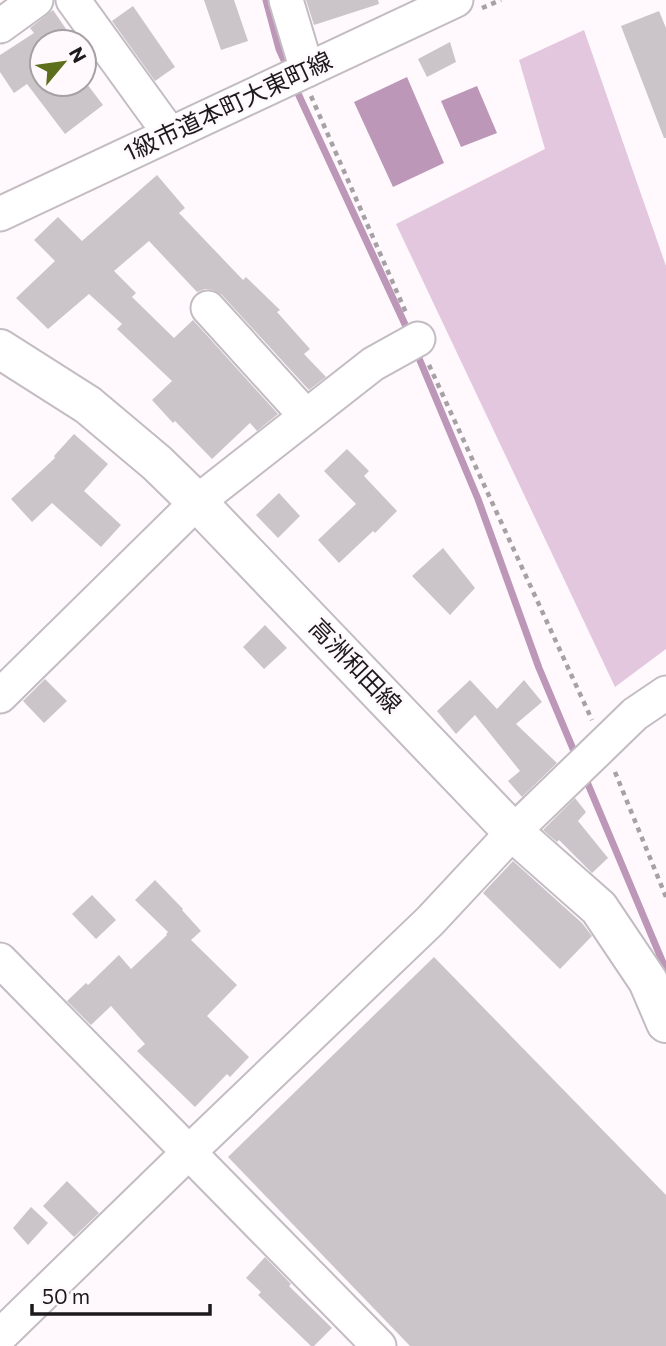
<svg xmlns="http://www.w3.org/2000/svg" width="666" height="1346" font-family="Commissioner,'Noto Sans JP',sans-serif">
  <style>
    .green { fill: #e3c7de }
    .water { fill: #bc97b7 }
    .lines { fill: none; stroke-linecap: round; stroke-linejoin: round }
    .stream { stroke: #bc97b7; stroke-width: 7 }
    .building { fill: #cbc4c9 }
    .minor-casing { stroke: #c3bcc2; stroke-width: 37 }
    .major-casing { stroke: #c3bcc2; stroke-width: 42 }
    .path { stroke: #a6a1a5; stroke-width: 4.5; stroke-dasharray: 5 5; stroke-linecap: butt }
    .minor { stroke: #fff; stroke-width: 33 }
    .major { stroke: #fff; stroke-width: 38 }
    .labels { text-anchor: middle; stroke-width: 5; stroke-linejoin: round; paint-order: stroke }
    .street-label { font-size: 24px; fill: #1c1a1c; stroke: #fff9fe }
  </style>
  <rect width="100%" height="100%" fill="#fff9fe"/>
  <path class="green" d="M584 30 666 266V649L615 687 396 224 545 149 519 60Z"/>
  <g class="water">
    <path d="M407 77 444 163 393 187 354 102Z"/>
    <path d="M477 86 497 133 461 147 441 101Z"/>
  </g>
  <g class="lines">
    <g class="stream">
      <path d="M266 0 279 49 288 69"/>
      <path d="M295 87 409 333"/>
      <path d="M416 351 478 499 539 668 576 756"/>
      <path d="M585 777 666 970"/>
    </g>
  </g>
  <g class="building">
    <path d="M204 0H234L248 41 221 50Z"/>
    <path d="M306 0H378L379 4 314 25Z"/>
    <path d="M133 6 175 67 155 81 112 21Z"/>
    <path d="M53 10 75 42H42V84H87L103 105 65 134 27 84 14 93 0 72V55L34 33 30 28Z"/>
    <path d="M659 11 666 28V138H664L621 26Z"/>
    <path d="M450 42 456 62 427 77 418 59Z"/>
    <path d="M157 175 185 208 179 213 243 280 246 277 280 310 277 312 310 349 304 354 326 377 309 390 222 295 213 290 205 289 197 292 149 241 114 271 136 293 132 297 174 338 193 320 278 414 257 431 250 423 212 459 175 421 173 423 152 400 172 381 117 329 122 324 89 294 48 329 16 298 55 261 34 240 58 217 82 241Z"/>
    <path d="M74 434 108 464 84 491 121 525 101 547 52 503 32 522 11 499 55 458 54 456Z"/>
    <path d="M347 449 369 471 364 476 397 511 375 533 373 531 339 563 318 540 356 504 324 471Z"/>
    <path d="M279 493 300 516 278 538 256 515Z"/>
    <path d="M443 548 475 588 450 615 412 576Z"/>
    <path d="M265 625 287 648 264 669 243 647Z"/>
    <path d="M45 679 67 701 44 723 23 701Z"/>
    <path d="M470 680 497 709 524 680 542 702 516 724 557 763 522 797 508 781 520 771 475 715 456 734 437 711Z"/>
    <path d="M575 798 586 812 578 821 608 858 592 873 559 840 557 842 543 830Z"/>
    <path d="M513 861 582 923 592 936 560 969 483 893Z"/>
    <path d="M155 880 183 909 182 910 201 931 191 940 237 985 207 1016 249 1057 230 1077 227 1074 195 1107 137 1051 145 1044 111 1006 91 1025 67 1001 86 983 88 985 119 955 131 969 167 935 166 934 168 932 135 900Z"/>
    <path d="M92 895 116 920 96 939 72 914Z"/>
    <path d="M434 957 666 1195V1346H410L228 1157Z"/>
    <path d="M67 1181 99 1213 74 1237 43 1206Z"/>
    <path d="M31 1207 48 1223 28 1245 13 1228Z"/>
    <path d="M265 1257 291 1284 289 1286 332 1328 314 1346H311L258 1295 261 1292 246 1278Z"/>
  </g>
  <g class="lines">
    <defs>
      <g id="minor">
        <path d="M73 0 170 134"/>
        <path d="M286 0 307 70"/>
        <path d="M0 26 36 0"/>
        <path d="M0 214 456 0"/>
        <path d="M208 308 306 416"/>
        <path d="M0 696 197 502 373 364 418 339"/>
        <path d="M0 960 379 1346"/>
        <path d="M0 1336 188 1153 430 921 513 832 603 745 635 714 666 693"/>
      </g>
      <path id="major" d="M0 349 88 405 157 463 197 502 513 832 599 908 648 981 666 1023"/>
    </defs>
    <use href="#minor" class="minor-casing"/>
    <use href="#major" class="major-casing"/>
    <g class="path">
      <path d="M482 8 501 0"/>
      <path d="M311 96 407 315"/>
      <path d="M429 365 592 720"/>
      <path d="M615 772 666 897"/>
    </g>
    <use href="#minor" class="minor"/>
    <use href="#major" class="major"/>
  </g>
  <g class="labels">
    <g class="street-label">
      <text transform="translate(228 107) rotate(-25)" y="8">1級市道本町大東町線</text>
      <text transform="translate(355 666) rotate(46)" y="8">高洲和田線</text>
    </g>
  </g>
  <g transform="translate(63 63) rotate(61)"><circle r="33" fill="#fff9fe" stroke="#a4a0a4" stroke-width="2"/>
  <path d="M0-5L12 26L0 18L-12 26Z" fill="#5d6f1d"/>
  <text y="-10" font-size="19" font-weight="bold" text-anchor="middle" fill="#1c1a1c">N</text>
  </g>
  <path d="M32 1304v10h178v-10" fill="none" stroke="#1c1a1c" stroke-width="3.5"/>
  <text x="42" y="1304" font-size="21" fill="#1c1a1c" stroke="#fff9fe" stroke-width="5" paint-order="stroke">50 m</text>
</svg>
